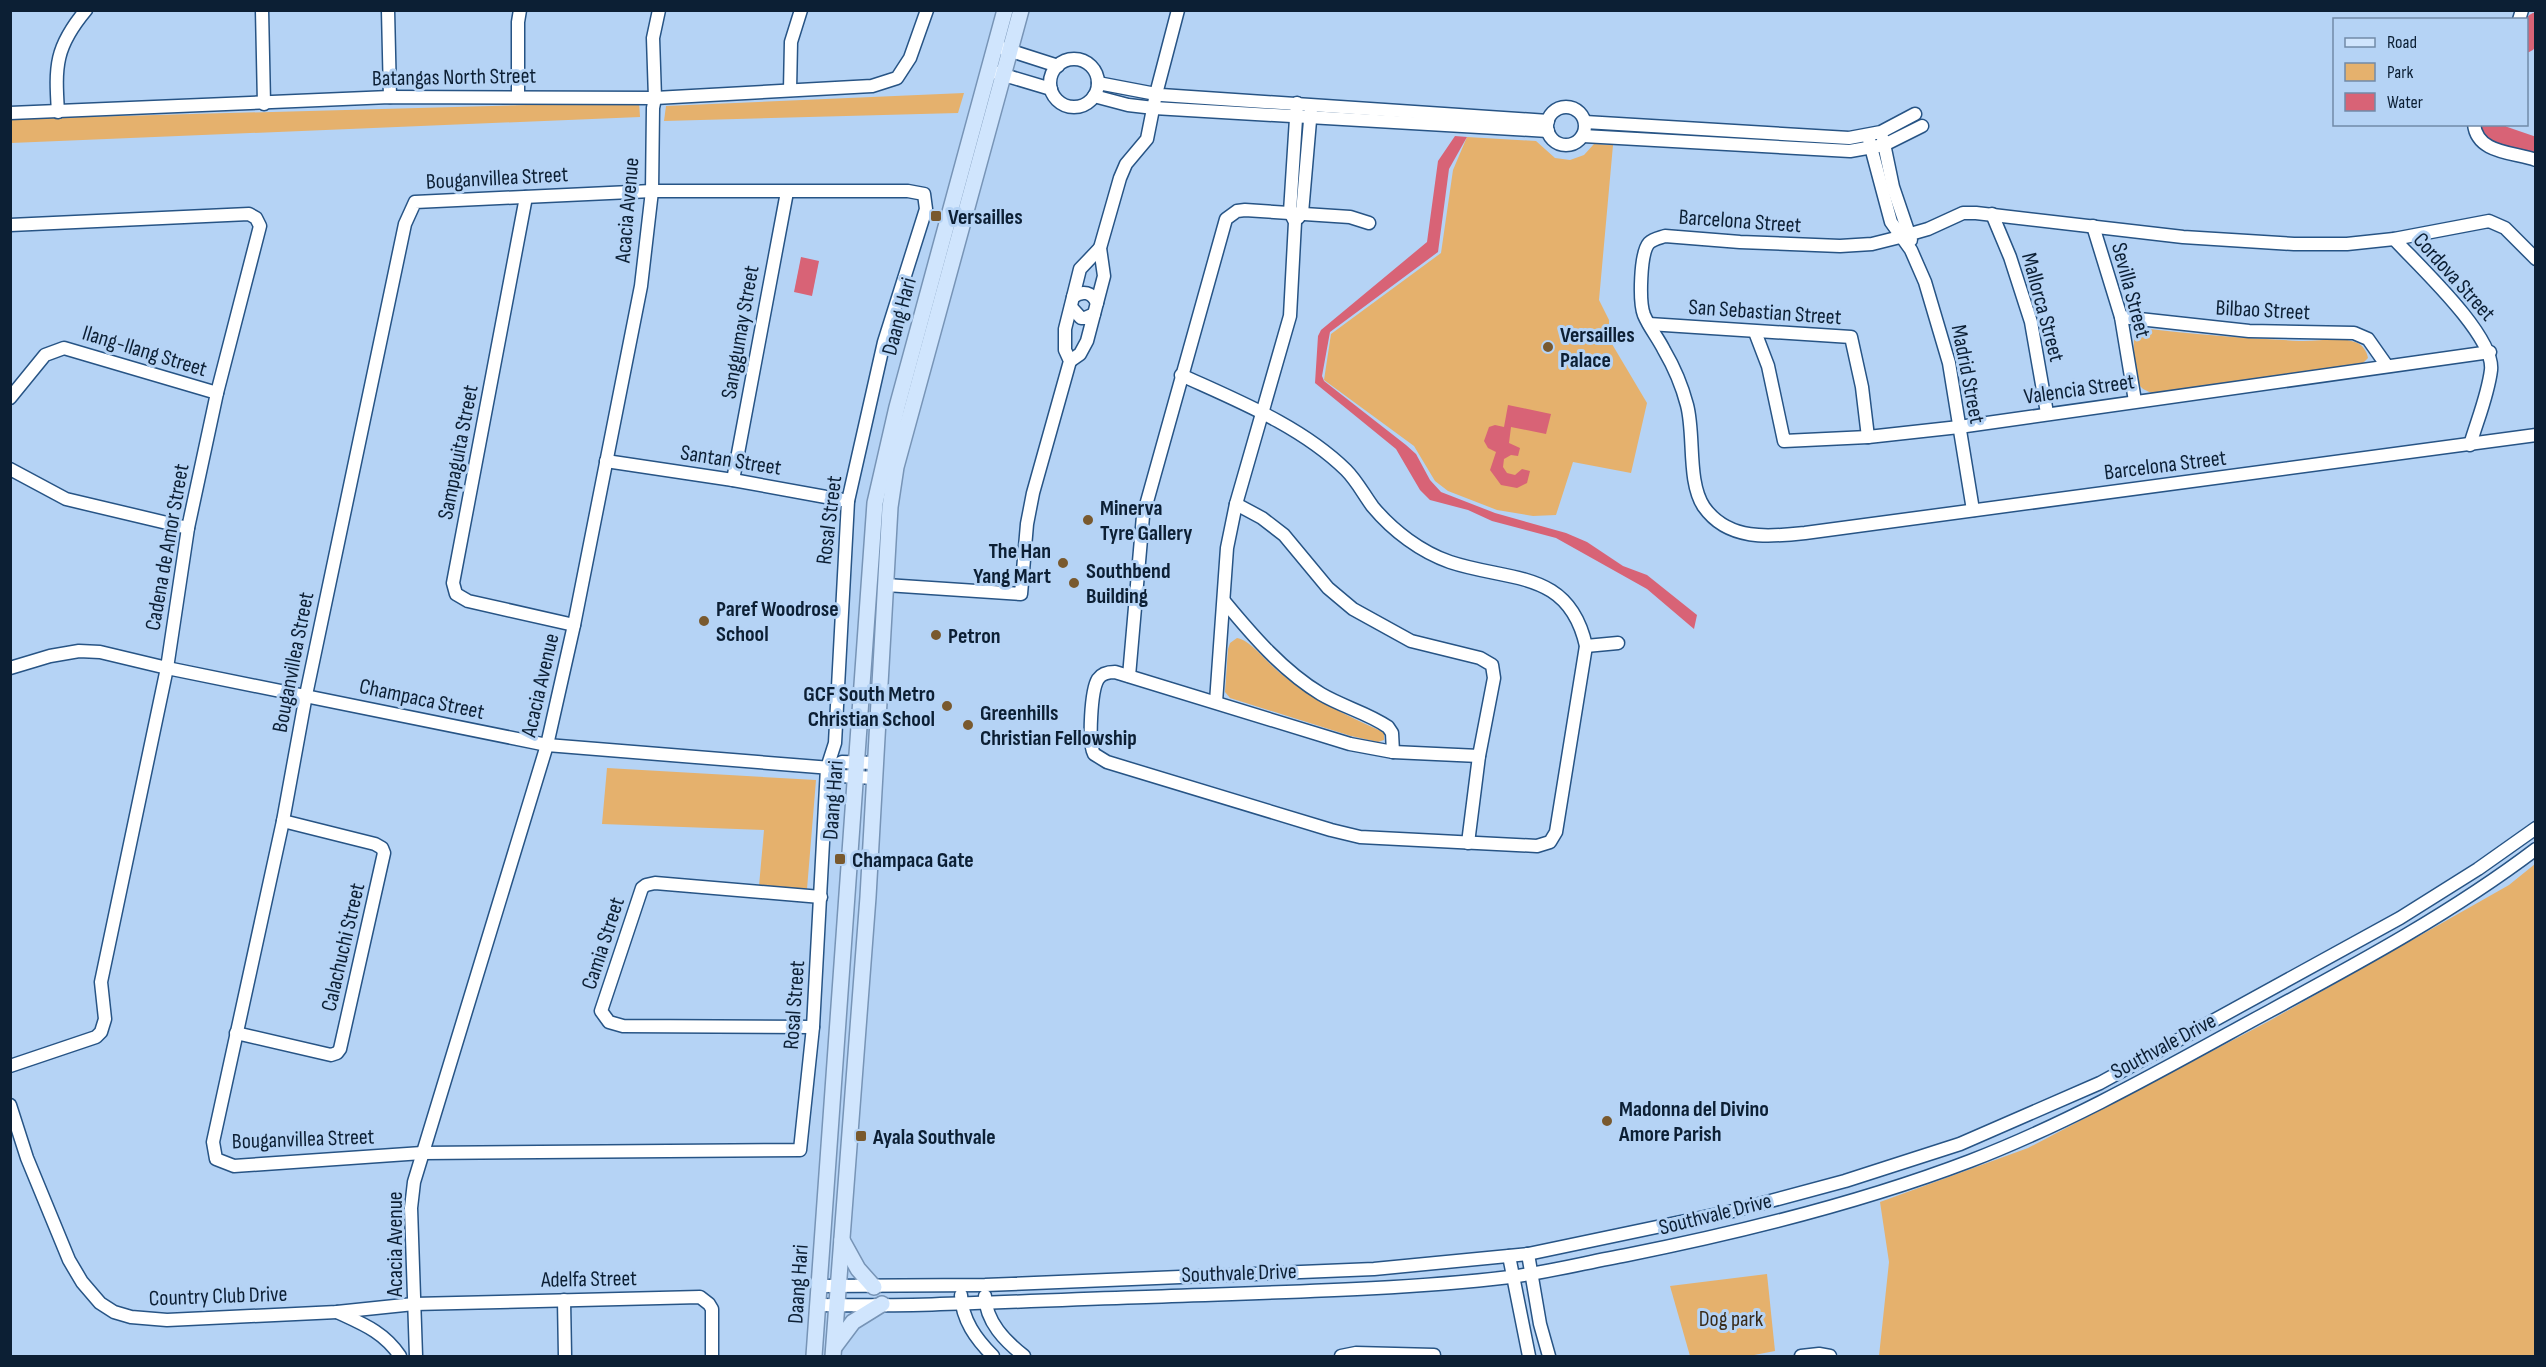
<svg xmlns="http://www.w3.org/2000/svg" width="2546" height="1367" font-family="'Sofia Sans Condensed',sans-serif">
  <style>
    .green { fill: #e5b16d }
    .water { fill: #d86376 }
    .lines { fill: none; stroke-linecap: round; stroke-linejoin: round }
    .river { stroke: #d86376; stroke-width: 21 }
    .minor-casing { stroke: #275485; stroke-width: 15 }
    .major-casing { stroke: #7794b6; stroke-width: 18 }
    .minor { stroke: #fff; stroke-width: 12 }
    .major { stroke: #d0e5fd; stroke-width: 15 }
    .poi-dot { fill: #79592e; stroke: #b5d3f5; stroke-width: 2 }
    .labels { text-anchor: middle; stroke-width: 6; stroke-linejoin: round; paint-order: stroke }
    .street-label { font-size: 22px; fill: #0c1f34; stroke: #b5d3f5 }
    .poi-label { font-size: 22px; font-weight: bold; fill: #0c1f34; stroke: #b5d3f5; text-anchor: start }
    .park-label { font-size: 22px; fill: #392b19; stroke: #b5d3f5 }
  </style>
  <rect width="100%" height="100%" fill="#b5d3f5"/>
  <g class="green">
    <path d="M964 93 958 113 664 121 666 106Z"/>
    <path d="M639 102 640 117 11 143 10 119Z"/>
    <path d="M1467 137 1536 141 1555 158 1570 160 1584 155 1594 144 1613 145 1599 300 1609 320V339L1647 403 1631 473 1573 462 1556 515 1533 516 1497 510 1448 491 1435 481 1414 446 1324 380 1331 334 1441 253 1453 170Z"/>
    <path d="M2142 328C2195 335 2247 338 2299 341 2317 342 2338 336 2355 342 2362 344 2367 351 2368 358L2363 363 2152 393C2148 391 2143 390 2140 386 2135 376 2132 344 2135 334Z"/>
    <path d="M1237 638C1251 640 1268 664 1280 673 1311 698 1345 715 1381 731L1384 733V740L1378 742 1351 736 1230 698 1225 692 1228 649 1230 643Z"/>
    <path d="M607 768 816 780 807 889 759 886 764 830 602 824Z"/>
    <path d="M2535 864V1356H1879L1889 1262 1880 1202 2028 1148 2271 1020 2509 885Z"/>
    <path d="M1767 1274 1775 1351 1749 1356H1690L1670 1286Z"/>
  </g>
  <g class="water">
    <path d="M1455 136 1467 137 1449 169 1438 252 1330 332 1322 376 1324 381 1406 445 1416 454 1430 480 1441 492 1495 513 1566 533 1587 542 1623 566 1647 575 1697 615 1694 629 1647 589 1556 538 1492 521 1468 510 1430 500 1420 490 1396 449 1315 383 1318 336 1321 330 1427 242 1438 161Z"/>
    <path d="M801 257 819 261 812 296 794 292Z"/>
    <path d="M1508 405 1551 414 1546 434 1511 427 1509 443 1520 448 1518 456 1511 455 1504 459 1503 467 1507 473 1515 475 1522 469 1530 471 1527 483 1517 488 1501 485 1490 470 1496 452 1488 448 1484 441 1489 427 1495 425 1504 427Z"/>
  </g>
  <g class="lines">
    <g class="river">
      <path d="M2526 42 2536 23"/>
      <path d="M2488 124 2501 136 2536 148"/>
    </g>
    <defs>
      <g id="minor">
        <path d="M262 10 264 104"/>
        <path d="M388 10 390 97"/>
        <path d="M2519 20 2522 10"/>
        <path d="M1002 48 1058 66"/>
        <circle cx="1074" cy="83" r="24"/>
        <path d="M994 72 1051 89"/>
        <path d="M1098 83 1161 95 1548 121"/>
        <path d="M790 90 791 42 801 10"/>
        <path d="M518 96V22L520 10"/>
        <path d="M1094 96 1128 105 1154 108 1548 131"/>
        <circle cx="1566" cy="126" r="19"/>
        <path d="M58 112C55 66 55 47 86 10"/>
        <path d="M10 113 390 97 655 98 872 86 897 78 910 58 927 10"/>
        <path d="M1585 122 1849 138 1881 132 1915 114"/>
        <path d="M2474 124C2477 154 2514 152 2536 160"/>
        <path d="M1583 136 1850 151 1884 145 1922 126"/>
        <path d="M1868 136 1891 222 1911 250 1925 282 1949 363 1973 510"/>
        <path d="M1883 139 1893 187 1911 240"/>
        <path d="M652 191H908L924 194 926 209 884 342 848 501 835 743 827 768 813 1027 800 1150 422 1153 234 1166 216 1159 213 1142 283 821 306 695 405 224 415 202Z"/>
        <path d="M526 197 453 583 456 594 468 601 574 625"/>
        <path d="M1992 214 2010 257 2031 322 2047 413"/>
        <path d="M1298 218 1302 213 1311 109"/>
        <path d="M10 225 249 214 256 218 260 226 217 393 188 528 167 668 101 982 105 1019 101 1032 96 1037 10 1066"/>
        <path d="M2093 226 2121 317 2135 401"/>
        <path d="M2394 239C2418 265 2495 336 2491 370 2488 395 2477 421 2470 445"/>
        <path d="M2536 259 2505 228 2489 221 2394 239 2347 244H2294L2183 237 1976 213H1963L1928 229 1900 237 1872 244 1840 246 1740 242 1665 236C1659 238 1653 239 1649 243 1640 253 1639 302 1644 315 1649 327 1658 338 1664 350 1674 367 1682 386 1687 405 1695 435 1687 482 1704 507 1728 541 1769 537 1805 533L2536 435"/>
        <path d="M1073 297C1083 290 1092 292 1097 303"/>
        <path d="M1071 307 1081 318H1085L1094 314"/>
        <path d="M2121 317 2249 331 2354 333 2368 339 2387 366"/>
        <path d="M1649 324 1851 337 1862 387 1868 437"/>
        <path d="M1755 332 1768 366 1784 441 1868 437 1959 427 2490 352"/>
        <path d="M1070 361 1080 354 1087 341 1104 276 1100 248 1120 178 1126 164 1147 139 1156 94 1178 10"/>
        <path d="M1181 375C1238 401 1301 426 1346 470 1357 481 1364 495 1373 507 1393 531 1421 552 1450 562 1510 582 1569 569 1586 646L1556 832 1550 842 1537 846 1360 837 1331 830 1107 762 1094 754C1088 743 1091 690 1098 679 1102 673 1108 672 1115 672L1350 744 1393 752 1479 756"/>
        <path d="M10 398 45 355 64 348 217 393"/>
        <path d="M606 461 733 480 848 501"/>
        <path d="M10 469 66 499 188 528"/>
        <path d="M733 480 787 192"/>
        <path d="M1236 504 1262 518 1284 535 1328 588 1353 609 1411 641 1480 658 1492 665 1494 678 1479 756 1468 843"/>
        <path d="M886 585 1021 594 1027 524 1033 493 1070 361 1065 350V329L1080 269 1100 248"/>
        <path d="M1224 601C1252 635 1283 671 1321 694 1343 707 1368 713 1388 727L1392 733 1393 752"/>
        <path d="M1586 646 1618 643"/>
        <path d="M10 668 50 656 79 651 100 652 167 668 547 745 831 768 842 762 875 763"/>
        <path d="M1129 676 1143 516 1226 219 1237 211 1245 210 1350 217 1369 223"/>
        <path d="M1216 702 1227 548 1236 504 1290 316 1295 222 1290 212 1297 103"/>
        <path d="M831 768 841 776 874 778"/>
        <path d="M813 1027 623 1026 609 1022 601 1011 642 888 646 885 655 883 821 897"/>
        <path d="M236 1033 331 1055 337 1053 340 1049 384 853 382 848 375 844 283 821"/>
        <path d="M10 1105 27 1158 69 1260 82 1282 100 1303 114 1312 131 1317 167 1320 337 1312 414 1304 700 1297 709 1304 712 1309V1356"/>
        <path d="M1528 1254 1540 1324 1549 1356"/>
        <path d="M1509 1256 1529 1356"/>
        <path d="M820 1286 985 1285 1374 1269 1528 1254 1733 1211 1845 1181 1960 1144 2100 1083 2400 918 2478 869 2536 828"/>
        <path d="M961 1295C962 1320 976 1339 993 1356"/>
        <path d="M985 1296C986 1322 1005 1341 1024 1356"/>
        <path d="M564 1300 565 1356"/>
        <path d="M818 1305C928 1307 1037 1300 1146 1297 1268 1292 1390 1291 1510 1277 1550 1272 1588 1262 1627 1255 1742 1232 1860 1203 1970 1161 2069 1123 2162 1070 2255 1019 2351 967 2449 915 2536 849"/>
        <path d="M337 1312C363 1324 384 1332 400 1356"/>
        <path d="M416 1356 411 1208 414 1182 547 745 574 625 641 286 652 191 653 108 655 98 653 38 659 10"/>
        <path d="M1341 1356 1356 1353 1434 1355"/>
        <path d="M1801 1356 1819 1354 1830 1356"/>
      </g>
      <g id="major">
        <path d="M842 1240 858 1269 874 1287"/>
        <path d="M835 1346 853 1322 882 1304"/>
        <path d="M814 1356 875 503 897 407 1005 10"/>
        <path d="M833 1356 868 897 890 507 896 467 1021 10"/>
      </g>
    </defs>
    <use href="#minor" class="minor-casing"/>
    <use href="#major" class="major-casing"/>
    <use href="#minor" class="minor"/>
    <use href="#major" class="major"/>
  </g>
  <g class="poi-dot">
    <rect x="930" y="210" width="12" height="12" rx="3"/>
    <circle cx="1548" cy="347" r="6"/>
    <circle cx="1088" cy="520" r="6"/>
    <circle cx="1063" cy="563" r="6"/>
    <circle cx="1074" cy="583" r="6"/>
    <circle cx="704" cy="621" r="6"/>
    <circle cx="936" cy="635" r="6"/>
    <circle cx="947" cy="706" r="6"/>
    <circle cx="968" cy="725" r="6"/>
    <rect x="834" y="853" width="12" height="12" rx="3"/>
    <circle cx="1607" cy="1121" r="6"/>
    <rect x="855" y="1130" width="12" height="12" rx="3"/>
  </g>
  <g class="labels">
    <g class="street-label">
      <text transform="translate(454 76) rotate(-1)" y="8">Batangas North Street</text>
      <text transform="translate(497 177) rotate(-3)" y="8">Bouganvillea Street</text>
      <text transform="translate(626 210) rotate(-85)" y="8">Acacia Avenue</text>
      <text transform="translate(1740 220) rotate(4)" y="8">Barcelona Street</text>
      <text transform="translate(2455 276) rotate(48)" y="8">Cordova Street</text>
      <text transform="translate(2132 290) rotate(75)" y="8">Sevilla Street</text>
      <text transform="translate(2044 307) rotate(75)" y="8">Mallorca Street</text>
      <text transform="translate(2263 309) rotate(3)" y="8">Bilbao Street</text>
      <text transform="translate(1765 311) rotate(4)" y="8">San Sebastian Street</text>
      <text transform="translate(898 316) rotate(-75)" y="8">Daang Hari</text>
      <text transform="translate(739 332) rotate(-80)" y="8">Sanggumay Street</text>
      <text transform="translate(145 350) rotate(17)" y="8">Ilang-Ilang Street</text>
      <text transform="translate(1969 374) rotate(79)" y="8">Madrid Street</text>
      <text transform="translate(2079 388) rotate(-8)" y="8">Valencia Street</text>
      <text transform="translate(457 452) rotate(-79)" y="8">Sampaguita Street</text>
      <text transform="translate(731 459) rotate(9)" y="8">Santan Street</text>
      <text transform="translate(2165 464) rotate(-7)" y="8">Barcelona Street</text>
      <text transform="translate(828 520) rotate(-83)" y="8">Rosal Street</text>
      <text transform="translate(166 547) rotate(-80)" y="8">Cadena de Amor Street</text>
      <text transform="translate(292 662) rotate(-79)" y="8">Bouganvillea Street</text>
      <text transform="translate(539 685) rotate(-77)" y="8">Acacia Avenue</text>
      <text transform="translate(422 698) rotate(12)" y="8">Champaca Street</text>
      <text transform="translate(832 800) rotate(-86)" y="8">Daang Hari</text>
      <text transform="translate(602 943) rotate(-72)" y="8">Camia Street</text>
      <text transform="translate(342 947) rotate(-77)" y="8">Calachuchi Street</text>
      <text transform="translate(793 1005) rotate(-86)" y="8">Rosal Street</text>
      <text transform="translate(2163 1045) rotate(-28)" y="8">Southvale Drive</text>
      <text transform="translate(303 1138) rotate(-2)" y="8">Bouganvillea Street</text>
      <text transform="translate(1715 1213) rotate(-14)" y="8">Southvale Drive</text>
      <text transform="translate(394 1244) rotate(-90)" y="8">Acacia Avenue</text>
      <text transform="translate(1239 1272) rotate(-2)" y="8">Southvale Drive</text>
      <text transform="translate(589 1278) rotate(-1)" y="8">Adelfa Street</text>
      <text transform="translate(797 1284) rotate(-86)" y="8">Daang Hari</text>
      <text transform="translate(218 1295) rotate(-2)" y="8">Country Club Drive</text>
    </g>
    <g class="poi-label">
      <text x="948" y="224">Versailles</text>
      <text x="1560" y="342">Versailles<tspan x="1560" dy="25">Palace</tspan></text>
      <text x="1100" y="515">Minerva<tspan x="1100" dy="25">Tyre Gallery</tspan></text>
      <text x="1051" y="558" text-anchor="end">The Han<tspan x="1051" dy="25">Yang Mart</tspan></text>
      <text x="1086" y="578">Southbend<tspan x="1086" dy="25">Building</tspan></text>
      <text x="716" y="616">Paref Woodrose<tspan x="716" dy="25">School</tspan></text>
      <text x="948" y="643">Petron</text>
      <text x="935" y="701" text-anchor="end">GCF South Metro<tspan x="935" dy="25">Christian School</tspan></text>
      <text x="980" y="720">Greenhills<tspan x="980" dy="25">Christian Fellowship</tspan></text>
      <text x="852" y="867">Champaca Gate</text>
      <text x="1619" y="1116">Madonna del Divino<tspan x="1619" dy="25">Amore Parish</tspan></text>
      <text x="873" y="1144">Ayala Southvale</text>
    </g>
    <g class="park-label">
      <text x="1731" y="1326">Dog park</text>
    </g>
  </g>
  <rect width="2546" height="1367" fill="none" stroke="#0c1f34" stroke-width="24"/>
  <rect x="2333" y="18" width="195" height="108" fill="#b5d3f5" stroke="#718ba8" stroke-width="1.5"/>
  <rect x="2345" y="38" width="30" height="9" fill="#d0e5fd" stroke="#718ba8" stroke-width="1.5"/>
  <text x="2387" y="48" font-size="18" fill="#0c1f34">Road</text>
  <rect x="2345" y="63" width="30" height="18" fill="#e5b16d" stroke="#718ba8" stroke-width="1.5"/>
  <text x="2387" y="78" font-size="18" fill="#0c1f34">Park</text>
  <rect x="2345" y="93" width="30" height="18" fill="#d86376" stroke="#718ba8" stroke-width="1.5"/>
  <text x="2387" y="108" font-size="18" fill="#0c1f34">Water</text>
</svg>
